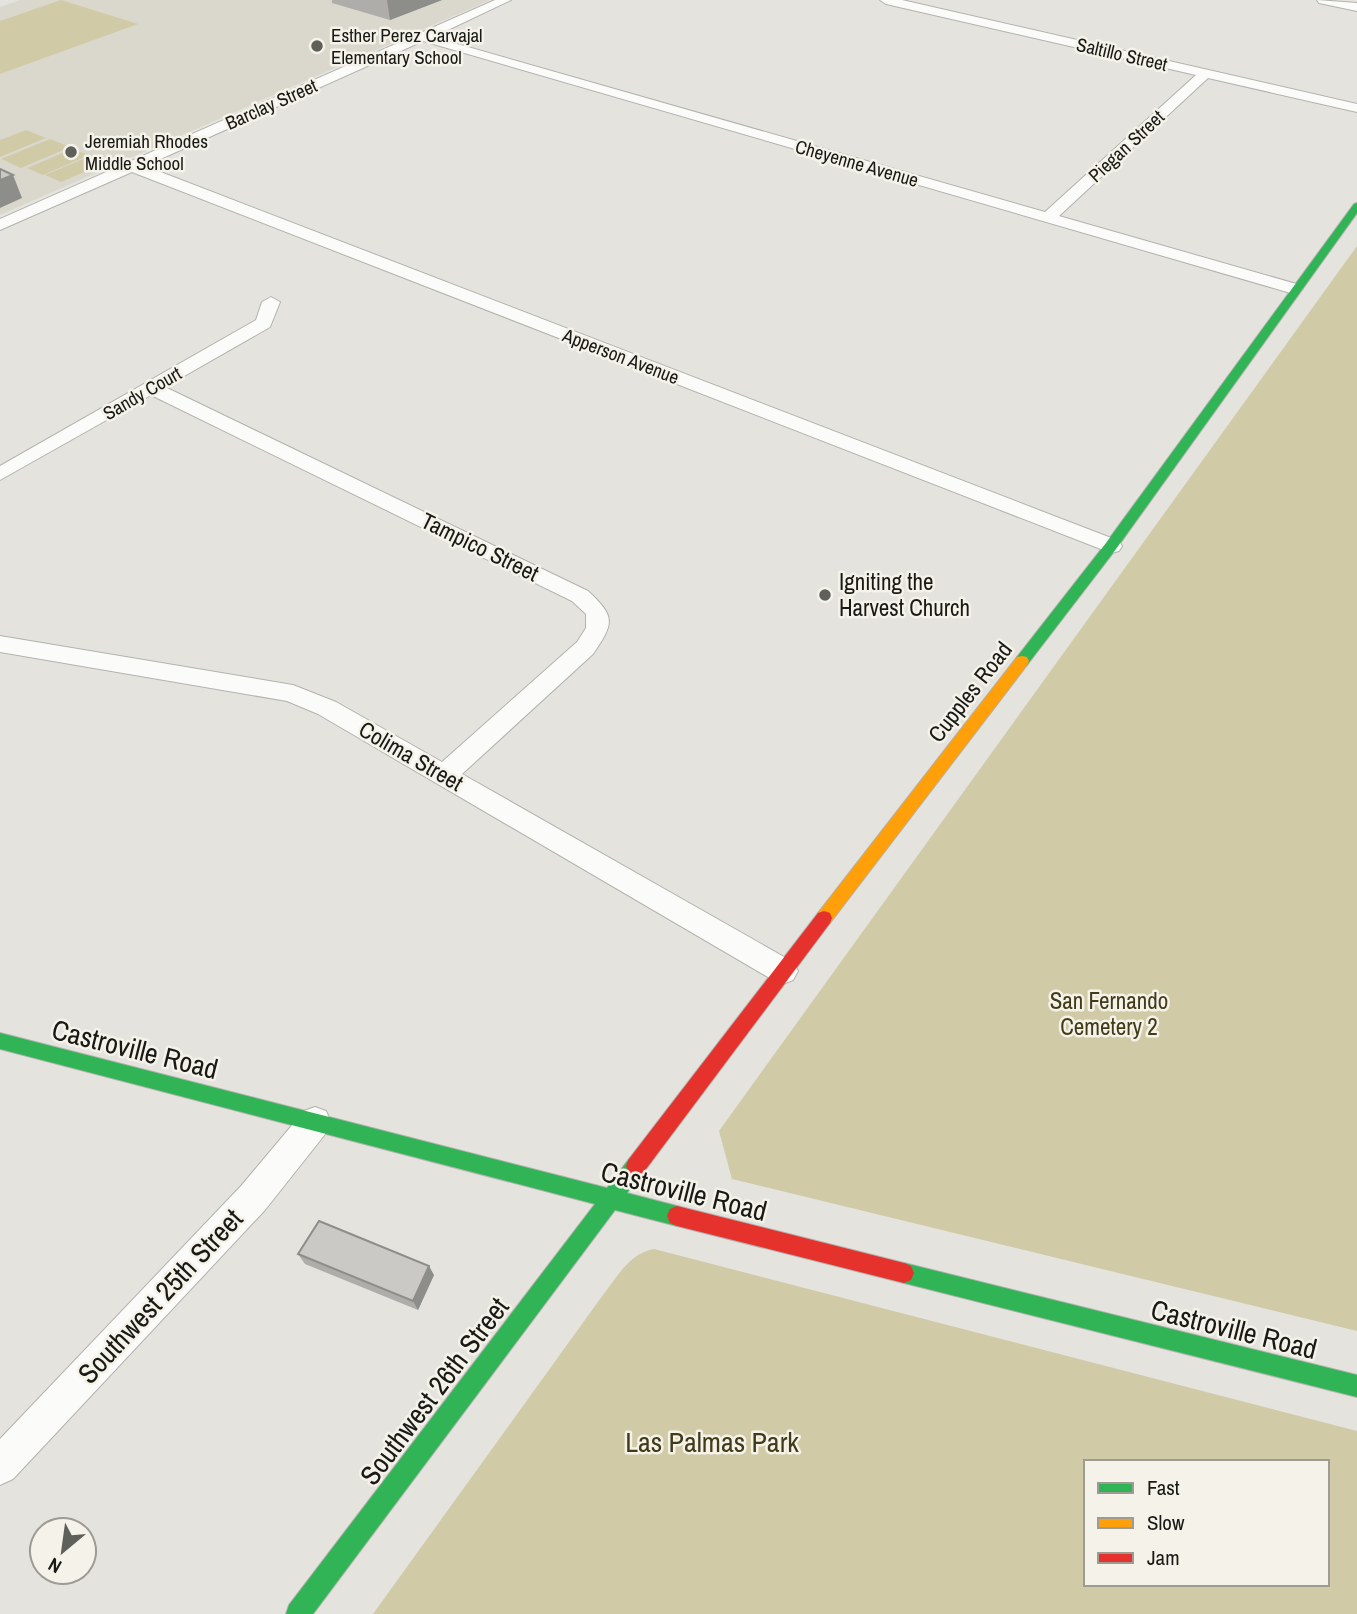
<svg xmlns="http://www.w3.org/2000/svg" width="1357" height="1614" font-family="'Archivo Narrow',sans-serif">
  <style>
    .built { fill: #dad8cd }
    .green { fill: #d0caa6; fill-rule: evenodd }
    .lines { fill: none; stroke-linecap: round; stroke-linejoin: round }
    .street-casing { stroke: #b2b2ae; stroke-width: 2 }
    .fast-casing { stroke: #b2b2ae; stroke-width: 2 }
    .slow-casing { stroke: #b2b2ae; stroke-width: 2 }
    .jam-casing { stroke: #b2b2ae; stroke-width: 2 }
    .street { fill: #fbfbfa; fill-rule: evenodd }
    .fast { fill: #30b455; fill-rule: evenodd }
    .slow { fill: #ff9f0a; fill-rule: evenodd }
    .jam { fill: #e5322d; fill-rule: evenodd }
    .wall { fill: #aeada9 }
    .shaded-wall { fill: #8d8d8a }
    .building { fill: #cac9c5; stroke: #8d8d8a; stroke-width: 2 }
    .poi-dot { fill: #60605b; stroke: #f4f2e9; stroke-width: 2.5 }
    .labels { text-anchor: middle; stroke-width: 5; stroke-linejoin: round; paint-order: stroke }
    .far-poi-label { font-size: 19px; fill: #191915; stroke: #f4f2e9; text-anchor: start }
    .far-street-label { font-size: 19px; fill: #191915; stroke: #f4f2e9 }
    .street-label { font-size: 23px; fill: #191915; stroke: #f4f2e9 }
    .poi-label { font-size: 23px; fill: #191915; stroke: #f4f2e9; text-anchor: start }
    .park-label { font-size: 23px; fill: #413b18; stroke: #f4f2e9 }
    .near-street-label { font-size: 28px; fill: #191915; stroke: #f4f2e9 }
    .near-park-label { font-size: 28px; fill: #413b18; stroke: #f4f2e9 }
  </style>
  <rect width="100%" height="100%" fill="#e4e3de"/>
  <path class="built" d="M20 0H490L0 215V7Z"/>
  <g class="green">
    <path d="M61 0 138 24 0 74V21Z"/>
    <path d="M26 130 46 138 0 157V140Z"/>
    <path d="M50 139 70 147 21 168 1 159Z"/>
    <path d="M72 149 89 155 43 175 27 168Z"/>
    <path d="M90 156 107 162 61 182 45 175Z"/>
    <path d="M1357 246V1331L732 1179 719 1131Z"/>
    <path d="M654 1249 1357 1431V1614H373L600 1299C616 1279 629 1253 654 1249ZM1086 1462H1327V1584H1086Z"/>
  </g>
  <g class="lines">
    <defs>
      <g id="street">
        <path d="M495 0H511L433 37 1045 212 1196 75 886 4 880 0H902L1357 104V112L1208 78 1059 216 1300 285 1303 289 1294 294 423 41 145 166 1119 541 1122 546 1119 551 1111 553 132 172 0 230V219Z"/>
        <path d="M1317 0 1357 3V11L1319 3Z"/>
        <path d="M271 297 280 302 270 327 165 387 588 591C616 617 614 623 593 654L462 774 793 962 798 971 793 980 783 984 773 980 318 714 287 701 0 652V636L293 685 336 702 442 762 577 642 586 628V614L572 601 151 395 0 480V466L256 320 262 302Z"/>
        <path d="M315 1107 326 1111 331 1122 326 1133 265 1210 13 1479 0 1485V1439L241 1186 304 1111Z"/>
      </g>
      <g id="fast">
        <path d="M1357 203V213L1116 549 1027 665H1017L1015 661 1017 657 1106 543 1354 204Z"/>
        <path d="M0 1033 607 1188 629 1159 636 1157 643 1159 646 1166 627 1193 677 1206 684 1209 687 1216 684 1223 677 1226 615 1210 313 1614H286L289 1605 595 1204 0 1049Z"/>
        <path d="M904 1263 1357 1375V1397L904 1283 897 1280 894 1273 897 1266Z"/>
      </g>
      <path id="slow" d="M1022 656 1027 657 1029 661 1027 665 830 923 824 925 818 923 816 918 818 913 1017 657Z"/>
      <g id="jam">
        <path d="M824 911 830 913 832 918 830 923 643 1173 636 1175 629 1173 626 1166 629 1159 818 913Z"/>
        <path d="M677 1206 904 1263 911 1266 914 1273 911 1280 904 1283 677 1226 670 1223 667 1216 670 1209Z"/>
      </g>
    </defs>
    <use href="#street" class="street-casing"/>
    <use href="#fast" class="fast-casing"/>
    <use href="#slow" class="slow-casing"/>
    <use href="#jam" class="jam-casing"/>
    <use href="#street" class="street"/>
    <use href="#fast" class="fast"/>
    <use href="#slow" class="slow"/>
    <use href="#jam" class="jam"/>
  </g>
  <g class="wall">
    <path d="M332 0H442L390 20 332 3Z"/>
    <path d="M298 1254 434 1275 418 1310 305 1264Z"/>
  </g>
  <g class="shaded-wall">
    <path d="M387 0H442L390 20Z"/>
    <path d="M13 175 22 198 0 208V180Z"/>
    <path d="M429 1266 434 1275 418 1310 413 1301Z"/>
  </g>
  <g class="building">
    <path d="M0 169 13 175 0 180Z"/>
    <path d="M319 1221 429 1266 413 1301 298 1254Z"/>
  </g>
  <g class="poi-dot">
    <circle cx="317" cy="46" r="7"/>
    <circle cx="71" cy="152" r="7"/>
    <circle cx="825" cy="595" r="7"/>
  </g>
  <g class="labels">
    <g class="far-poi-label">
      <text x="331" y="42">Esther Perez Carvajal<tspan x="331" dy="22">Elementary School</tspan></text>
      <text x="85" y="148">Jeremiah Rhodes<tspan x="85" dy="22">Middle School</tspan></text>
    </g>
    <g class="far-street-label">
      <text transform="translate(1122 54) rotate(13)" y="7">Saltillo Street</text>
      <text transform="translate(271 104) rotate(-24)" y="7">Barclay Street</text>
      <text transform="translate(1126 146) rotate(-43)" y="7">Piegan Street</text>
      <text transform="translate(857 163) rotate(16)" y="7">Cheyenne Avenue</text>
      <text transform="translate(621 356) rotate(21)" y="7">Apperson Avenue</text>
      <text transform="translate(142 393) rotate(-30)" y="7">Sandy Court</text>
    </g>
    <g class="street-label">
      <text transform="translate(480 547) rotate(26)" y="8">Tampico Street</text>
      <text transform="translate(970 692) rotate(-52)" y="8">Cupples Road</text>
      <text transform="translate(411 756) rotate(30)" y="8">Colima Street</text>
    </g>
    <g class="poi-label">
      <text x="839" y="590">Igniting the<tspan x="839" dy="26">Harvest Church</tspan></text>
    </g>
    <g class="park-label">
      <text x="1109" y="1009">San Fernando<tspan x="1109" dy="26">Cemetery 2</tspan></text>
    </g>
    <g class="near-street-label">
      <text transform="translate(135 1049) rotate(14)" y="10">Castroville Road</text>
      <text transform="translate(684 1191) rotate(14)" y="10">Castroville Road</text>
      <text transform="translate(160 1296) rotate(-47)" y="10">Southwest 25th Street</text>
      <text transform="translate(1234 1329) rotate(14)" y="10">Castroville Road</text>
      <text transform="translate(434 1391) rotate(-53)" y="10">Southwest 26th Street</text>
    </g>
    <g class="near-park-label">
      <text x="712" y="1452">Las Palmas Park</text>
    </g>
  </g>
  <rect x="1084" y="1460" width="245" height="126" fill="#f4f2e9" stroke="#9c9b94" stroke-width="2"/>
  <rect x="1098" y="1483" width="35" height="10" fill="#30b455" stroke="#9c9b94" stroke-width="2"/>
  <text x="1147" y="1495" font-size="21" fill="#191915">Fast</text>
  <rect x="1098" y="1518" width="35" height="10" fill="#ff9f0a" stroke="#9c9b94" stroke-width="2"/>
  <text x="1147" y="1530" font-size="21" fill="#191915">Slow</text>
  <rect x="1098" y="1553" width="35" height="10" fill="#e5322d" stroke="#9c9b94" stroke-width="2"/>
  <text x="1147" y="1565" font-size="21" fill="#191915">Jam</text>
  <g transform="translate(63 1551) rotate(209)"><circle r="33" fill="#f4f2e9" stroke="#9c9b94" stroke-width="2"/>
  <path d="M0-5L12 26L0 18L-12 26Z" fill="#60605b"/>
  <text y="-10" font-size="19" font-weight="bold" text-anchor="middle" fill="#191915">N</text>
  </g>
</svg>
